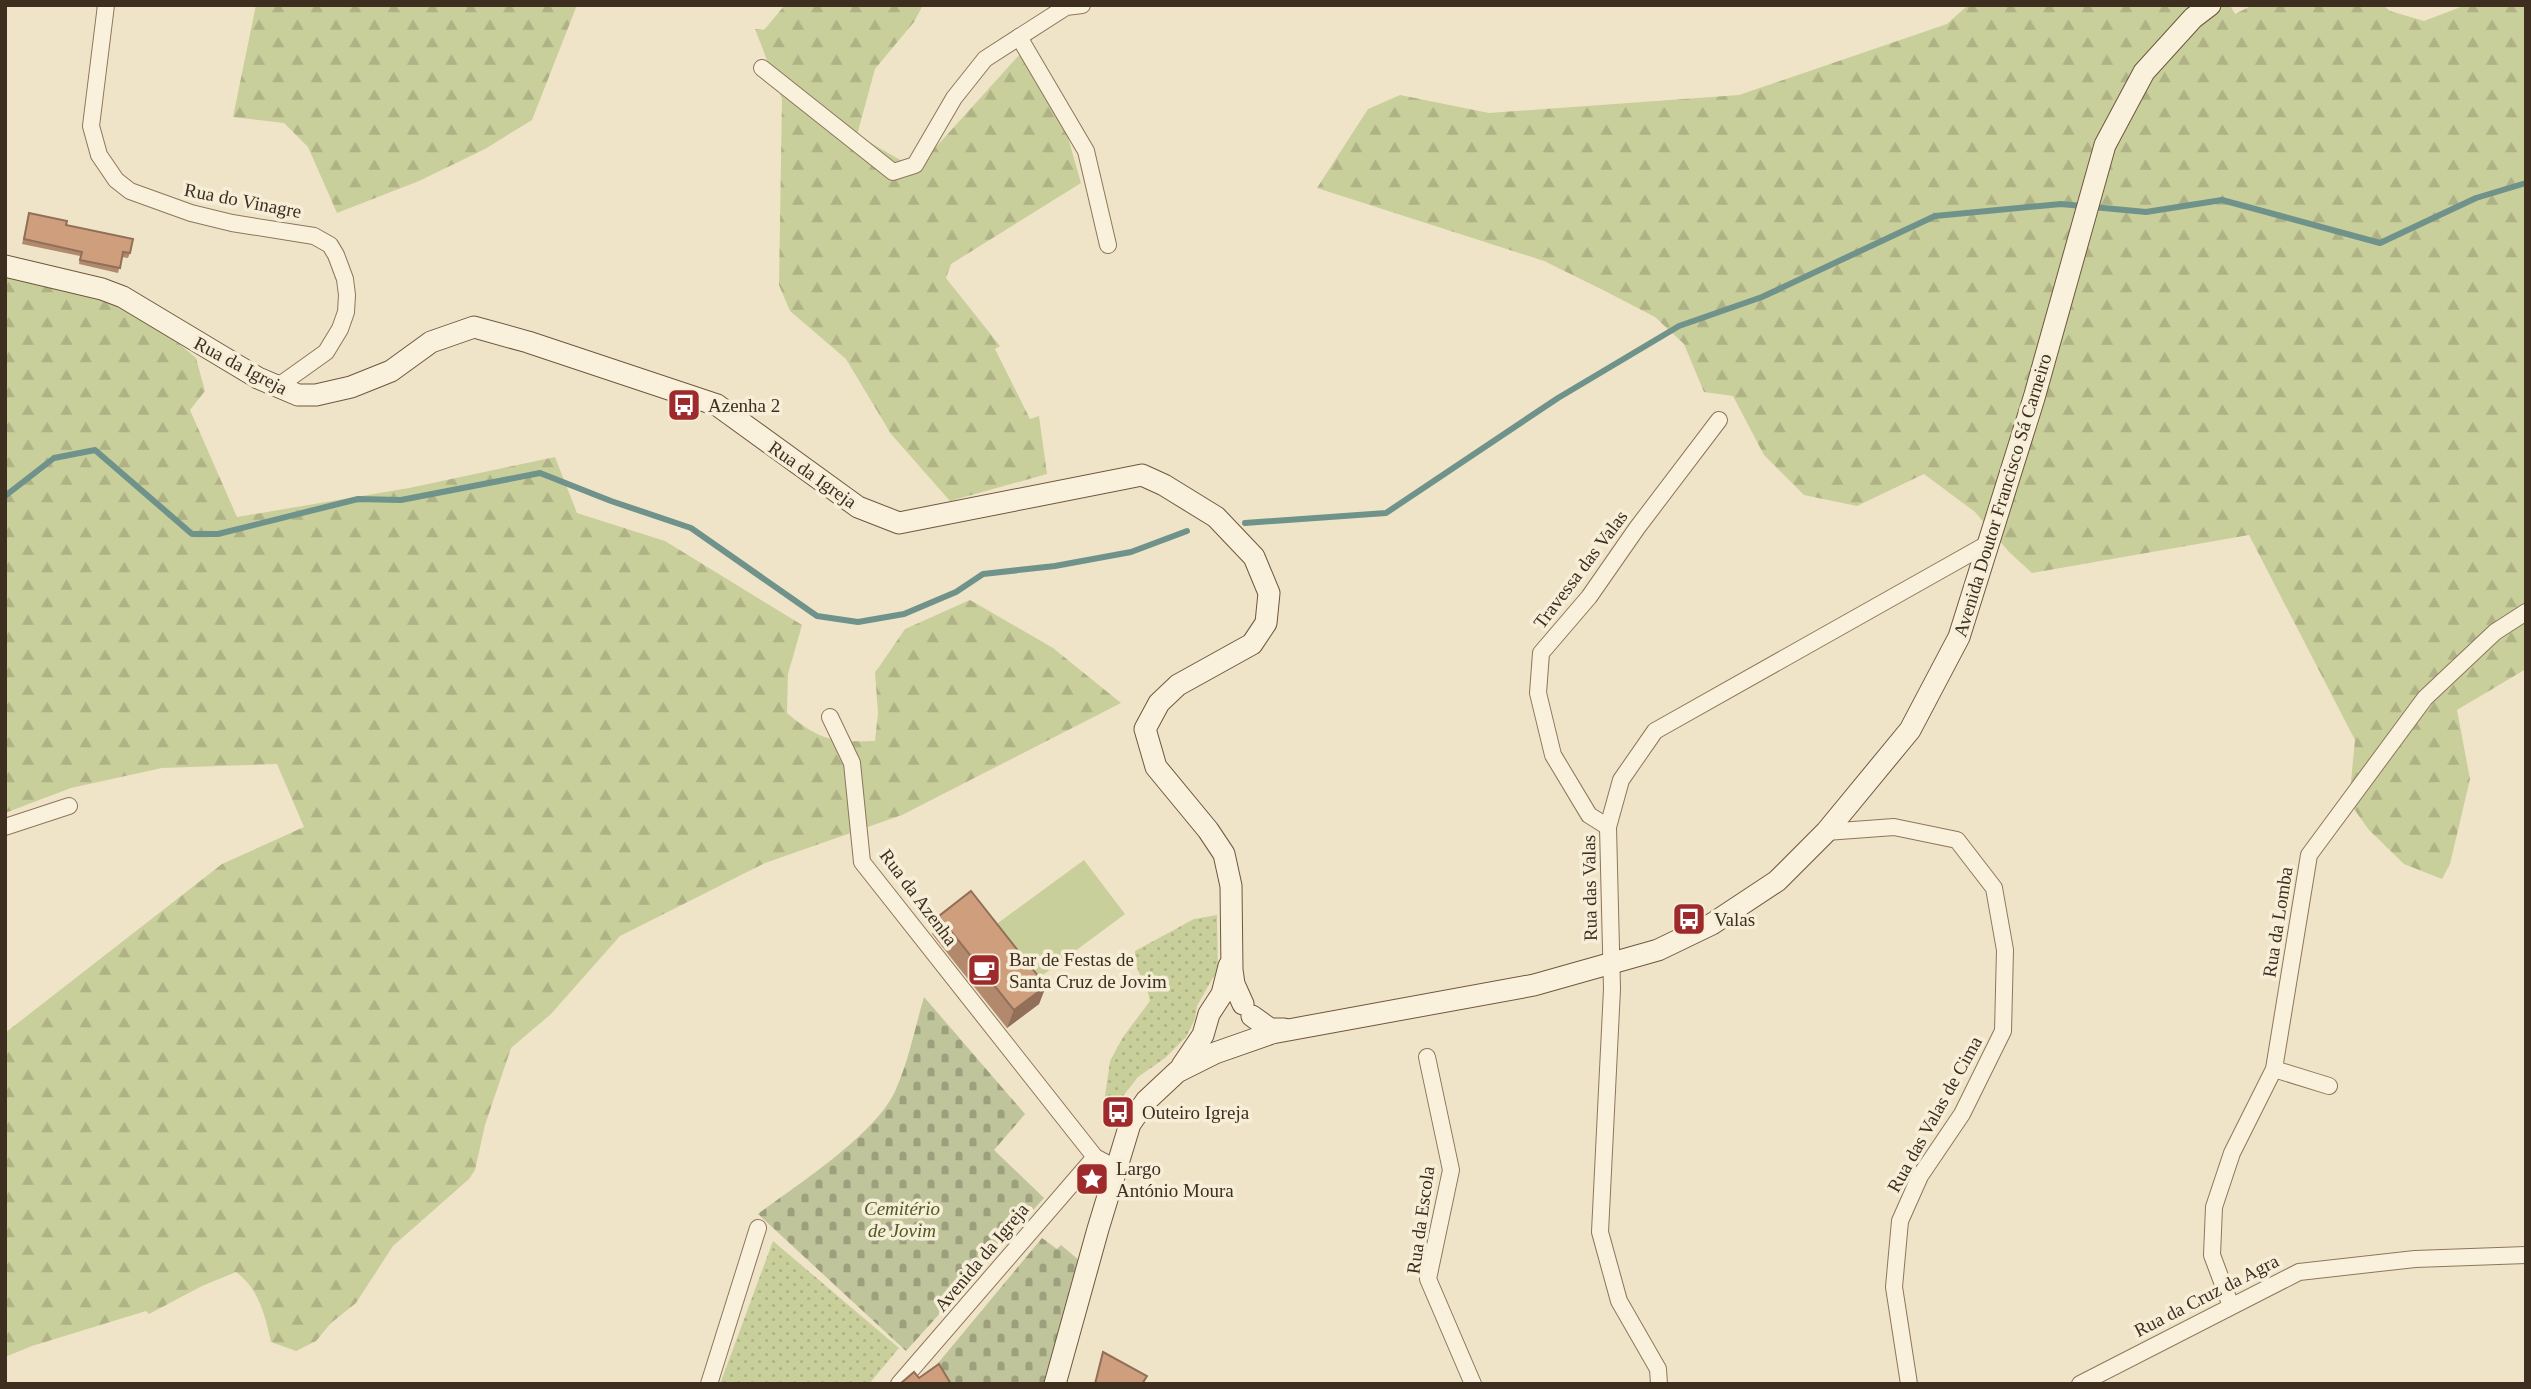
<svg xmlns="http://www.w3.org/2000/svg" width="2531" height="1389" font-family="Georgia,serif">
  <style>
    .grass { fill: url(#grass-dots) }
    .forest { fill: url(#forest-firs) }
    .cemetery { fill: url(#cemetery-stones) }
    .pitch { fill: #c9cf9b }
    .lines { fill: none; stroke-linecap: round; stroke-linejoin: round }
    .stream { stroke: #6f938a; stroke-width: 6 }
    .street-casing { stroke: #8d765c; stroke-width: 18 }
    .secondary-casing { stroke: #6f573f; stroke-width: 23 }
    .street { stroke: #faf1dc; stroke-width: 16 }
    .secondary { stroke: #faf1dc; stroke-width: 21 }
    .wall { fill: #b2896c }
    .shaded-wall { fill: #916f58 }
    .building { fill: #cf9f7d; stroke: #916f58; stroke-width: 2 }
    .labels { text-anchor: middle; stroke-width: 7; stroke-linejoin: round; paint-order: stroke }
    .street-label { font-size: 19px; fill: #3d2e20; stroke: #f7eed8 }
    .poi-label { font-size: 19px; fill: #3d2e20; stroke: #f7eed8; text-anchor: start }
    .park-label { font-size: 19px; font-style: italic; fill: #4d5a26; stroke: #f7eed8 }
  </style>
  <defs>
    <pattern id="grass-dots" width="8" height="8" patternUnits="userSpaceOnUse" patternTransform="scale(1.75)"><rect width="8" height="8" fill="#c9cf9b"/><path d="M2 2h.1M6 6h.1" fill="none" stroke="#aeb285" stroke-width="1.8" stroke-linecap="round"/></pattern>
    <pattern id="forest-firs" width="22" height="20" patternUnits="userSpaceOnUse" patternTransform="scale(1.75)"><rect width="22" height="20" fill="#c9cf9b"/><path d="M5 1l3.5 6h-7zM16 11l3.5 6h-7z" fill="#aeb285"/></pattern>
    <pattern id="cemetery-stones" width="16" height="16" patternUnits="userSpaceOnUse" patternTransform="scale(1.75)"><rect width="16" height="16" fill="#bfc49a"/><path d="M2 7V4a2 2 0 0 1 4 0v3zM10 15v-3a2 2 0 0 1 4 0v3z" fill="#9ca07d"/></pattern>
  </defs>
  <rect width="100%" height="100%" fill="#f0e4c8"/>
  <g class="grass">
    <path d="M1217 915 1218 969 1197 1006 1195 1019 1186 1037 1165 1058 1138 1077 1109 1114 1102 1117 1110 1061 1123 1037 1150 1001C1146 979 1135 975 1135 951L1194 919Z"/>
    <path d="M773 1241 899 1348 869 1384H720Z"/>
  </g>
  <g class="forest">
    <path d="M256 5H577L532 120 485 149 419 181 337 213 308 147 284 123 233 117Z"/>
    <path d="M785 5H923L914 22 875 69 857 135 916 169 1021 53 1061 113 1081 183 951 264 946 278 1000 346 995 349 1030 419 1039 416 1047 474 950 501 891 434 846 359 790 311 779 285 782 99 755 29 764 30Z"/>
    <path d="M1968 5H2230L2235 14 2253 5H2383L2390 11 2424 21 2466 5H2526V669L2457 710 2470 779 2450 864 2442 879 2404 864 2369 830 2349 802 2355 740 2249 535 2032 573 2009 552 1975 512 1924 474 1857 506 1804 495 1764 455 1733 396 1704 392 1684 344 1655 317 1603 290 1544 261 1317 188 1368 109 1400 95 1489 113 1739 95 1947 24Z"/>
    <path d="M5 273 95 297 154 323 196 358 205 391 190 410 237 517 409 488 555 457 577 513 665 541 802 625 788 674 787 713C820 741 833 742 875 741L878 713 875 672 879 667 905 629 970 600 1053 648 1121 703 902 815 765 863 620 936 551 1014 511 1048 485 1125 475 1170 469 1179 393 1246 356 1303 331 1323 316 1341 296 1351 271 1342C265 1315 259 1289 236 1272L202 1286 149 1314 146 1311 32 1346 5 1357V1033L222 864 304 827 277 764 162 768 71 788 5 813Z"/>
  </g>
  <g class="cemetery">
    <path d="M924 997 1025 1114 994 1150 1044 1198 906 1351 758 1214C797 1185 878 1133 896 1089 909 1060 915 1027 924 997Z"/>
    <path d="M1042 1238 1057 1249 1061 1245 1080 1261 1044 1384H949L934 1368Z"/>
  </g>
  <path class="pitch" d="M1084 860 1125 914 1028 986 987 931Z"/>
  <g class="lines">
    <g class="stream">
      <path d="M5 496 54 458 95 450 192 534H218L358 499 401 500 540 473 611 501 691 528 817 616 858 622 904 614 956 592 983 574 1055 566 1131 552 1187 531"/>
      <path d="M1245 523 1386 513 1558 398 1679 326 1762 297 1935 216 2061 204 2146 212 2222 200 2380 243 2476 198 2526 183"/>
    </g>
    <defs>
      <g id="street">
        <path d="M106 5 91 126 99 155 116 180 130 191 191 213 232 223 314 236 330 245 336 255 345 279 347 295 346 312 340 329 326 352 277 387"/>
        <path d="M1019 37 1086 151 1108 245"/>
        <path d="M762 68 893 172 915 165 954 98 985 59 1066 7 1082 5"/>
        <path d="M830 717 852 763 862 862 1095 1157 1116 1168"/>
        <path d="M5 827 69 806"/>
        <path d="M1608 827 1589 815 1553 755 1538 693 1541 653 1589 597 1637 528 1719 420"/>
        <path d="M1826 832 1894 827 1957 840 1994 888 2005 950 2003 1031 1962 1114 1920 1176 1900 1221 1894 1287 1909 1384"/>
        <path d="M1427 1057 1451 1170 1428 1279 1473 1384"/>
        <path d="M2274 1069 2329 1086"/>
        <path d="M2231 1306 2212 1255 2214 1207 2232 1153 2274 1069 2309 855 2425 698 2495 632 2526 612"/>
        <path d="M709 1384 758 1228"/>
        <path d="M899 1384 1095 1157"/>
        <path d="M1659 1384 1658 1369 1619 1301 1600 1232 1612 989 1608 827 1621 780 1655 731 1989 543"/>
        <path d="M2080 1384 2299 1272 2415 1259 2526 1255"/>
      </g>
      <g id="secondary">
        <path d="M5 266 102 289 123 297 258 378 298 395H316L351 387 391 371 431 342 474 327 528 342 717 405 858 507 899 523 1142 475 1164 485 1216 517 1254 557 1269 593 1266 623 1252 644 1178 685 1159 703 1145 729 1156 767 1208 830 1224 854 1231 886 1232 970 1234 984 1243 1004"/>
        <path d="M1252 1016 1270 1029H1284"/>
        <path d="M1182 1066 1203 1035 1209 1014 1222 994 1229 966"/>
        <path d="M1055 1384 1098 1229 1130 1124 1146 1101 1177 1072 1215 1053 1272 1033 1534 985 1658 950 1712 924 1777 881 1826 832 1910 730 1959 637 2034 398 2105 145 2144 72 2193 18 2210 5"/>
      </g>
    </defs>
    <use href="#street" class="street-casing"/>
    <use href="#secondary" class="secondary-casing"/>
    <use href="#street" class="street"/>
    <use href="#secondary" class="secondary"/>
  </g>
  <g class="wall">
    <path d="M29 213 66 225 130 253 128 258 122 257 118 273 79 264 80 256 22 244Z"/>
    <path d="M939 916 1046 986 1039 1004 1007 1028 932 934Z"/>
  </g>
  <path class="shaded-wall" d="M1046 986 1039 1004 1007 1028 1014 1010Z"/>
  <g class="building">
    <path d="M29 213 67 221 66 225 133 239 130 253 123 252 120 268 80 260 82 252 24 239Z"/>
    <path d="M971 891 1046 986 1014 1010 939 916Z"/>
    <path d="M1103 1352 1147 1376 1142 1384H1095Z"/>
    <path d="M939 1364 951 1384H900L914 1372 919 1378Z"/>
  </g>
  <defs>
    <symbol id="bus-square" viewBox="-11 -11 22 22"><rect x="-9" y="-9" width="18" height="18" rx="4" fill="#9e2a2b" stroke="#f7eed8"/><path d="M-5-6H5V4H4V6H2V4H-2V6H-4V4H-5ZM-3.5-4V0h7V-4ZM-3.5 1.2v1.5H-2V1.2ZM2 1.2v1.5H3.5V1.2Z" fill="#fff"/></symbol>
    <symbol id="cafe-square" viewBox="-11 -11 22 22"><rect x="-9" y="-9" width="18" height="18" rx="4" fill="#9e2a2b" stroke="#f7eed8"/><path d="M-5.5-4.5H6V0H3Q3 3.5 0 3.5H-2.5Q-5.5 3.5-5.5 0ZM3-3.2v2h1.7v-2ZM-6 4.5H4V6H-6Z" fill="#fff"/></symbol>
    <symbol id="sight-square" viewBox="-11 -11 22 22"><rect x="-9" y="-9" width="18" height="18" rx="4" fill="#9e2a2b" stroke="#f7eed8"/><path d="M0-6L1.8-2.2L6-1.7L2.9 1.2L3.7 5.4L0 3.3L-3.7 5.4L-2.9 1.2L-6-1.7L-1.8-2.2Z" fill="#fff"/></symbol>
  </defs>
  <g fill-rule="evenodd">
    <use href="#bus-square" x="665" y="386" width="38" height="38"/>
    <use href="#bus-square" x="1670" y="900" width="38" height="38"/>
    <use href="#cafe-square" x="965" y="951" width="38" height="38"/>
    <use href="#bus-square" x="1099" y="1093" width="38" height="38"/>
    <use href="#sight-square" x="1073" y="1160" width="38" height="38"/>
  </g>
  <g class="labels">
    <g class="street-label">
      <text transform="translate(243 200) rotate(11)" y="7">Rua do Vinagre</text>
      <text transform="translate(241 365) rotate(28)" y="7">Rua da Igreja</text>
      <text transform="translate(813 474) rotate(35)" y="7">Rua da Igreja</text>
      <text transform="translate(2002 495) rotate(-73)" y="7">Avenida Doutor Francisco Sá Carneiro</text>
      <text transform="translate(1580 569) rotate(-53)" y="7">Travessa das Valas</text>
      <text transform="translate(1589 888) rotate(-91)" y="7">Rua das Valas</text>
      <text transform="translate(919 897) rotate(53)" y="7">Rua da Azenha</text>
      <text transform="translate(2277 922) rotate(-81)" y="7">Rua da Lomba</text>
      <text transform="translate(1934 1114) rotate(-61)" y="7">Rua das Valas de Cima</text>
      <text transform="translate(1420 1220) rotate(-82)" y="7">Rua da Escola</text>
      <text transform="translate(981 1257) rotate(-50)" y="7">Avenida da Igreja</text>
      <text transform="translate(2206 1295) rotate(-27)" y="7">Rua da Cruz da Agra</text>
    </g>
    <g class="poi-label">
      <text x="708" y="412">Azenha 2</text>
      <text x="1714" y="926">Valas</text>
      <text x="1009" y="966">Bar de Festas de<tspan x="1009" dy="22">Santa Cruz de Jovim</tspan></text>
      <text x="1142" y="1119">Outeiro Igreja</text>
      <text x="1116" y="1175">Largo<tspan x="1116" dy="22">António Moura</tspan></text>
    </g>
    <g class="park-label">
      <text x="902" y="1215">Cemitério<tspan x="902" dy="22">de Jovim</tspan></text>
    </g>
  </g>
  <rect width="2531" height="1389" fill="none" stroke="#3d2e20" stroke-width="14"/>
</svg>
